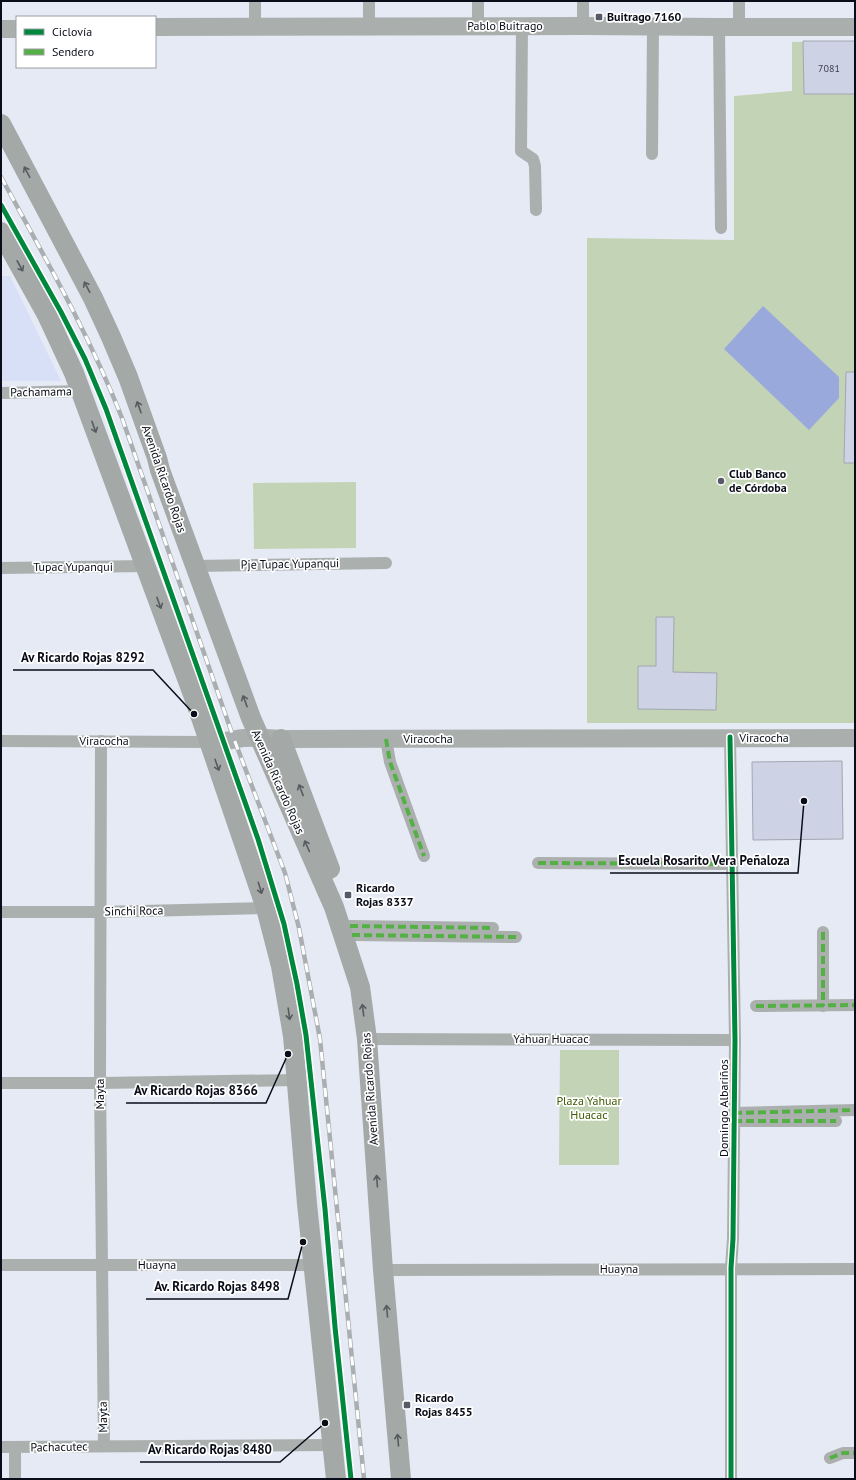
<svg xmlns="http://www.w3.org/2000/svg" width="856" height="1480" font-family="'PT Sans',sans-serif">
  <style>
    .built { fill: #d8e0f8 }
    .green { fill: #c3d3b6 }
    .water { fill: #9aa9dc }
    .building { fill: #cdd3e5; stroke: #a2a6b1 }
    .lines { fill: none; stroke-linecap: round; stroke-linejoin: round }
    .minor { stroke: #abb0ae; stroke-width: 12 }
    .secondary { stroke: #aaafae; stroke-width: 18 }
    .primary { stroke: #a4a9a7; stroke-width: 20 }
    .rail-casing { stroke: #abaeb1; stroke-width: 4.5 }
    .rail { stroke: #fff; stroke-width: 3; stroke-dasharray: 9; stroke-linecap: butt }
    .quiet { stroke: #54b045; stroke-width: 4; stroke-dasharray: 8 4; stroke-linecap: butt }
    .cycleway-casing { stroke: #fff; stroke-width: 8 }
    .cycleway { stroke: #00873e; stroke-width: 5 }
    .oneway { stroke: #575b60 }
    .poi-dot { fill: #575a66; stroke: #fff; stroke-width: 1.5 }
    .labels { text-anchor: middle; stroke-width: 3.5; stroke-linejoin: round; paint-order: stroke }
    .number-label { font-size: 10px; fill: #3b3e4c }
    .poi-label { font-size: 12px; font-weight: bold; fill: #0a0d19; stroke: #fff; text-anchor: start }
    .street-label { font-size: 12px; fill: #0a0d19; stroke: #fff }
    .park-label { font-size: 12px; fill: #415a05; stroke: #fff }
    .leader { fill: none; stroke: #0a0d19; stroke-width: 1.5 }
    .callout-dot { fill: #0a0d19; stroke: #fff; stroke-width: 1.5 }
    .callout-label { font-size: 13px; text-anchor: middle; font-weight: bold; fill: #0a0d19; stroke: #fff; stroke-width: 3.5; stroke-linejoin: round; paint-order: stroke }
  </style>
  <rect width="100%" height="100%" fill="#e5eaf5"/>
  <path class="built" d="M1 276H10L61 381H1Z"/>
  <g class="green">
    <path d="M855 41V723H587V238L734 240V96L792 91V42Z"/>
    <path d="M356 482V548L254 549 253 483Z"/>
    <path d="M560 1050H619V1165H559Z"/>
  </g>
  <path class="water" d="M763 306 839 377V398L809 430 724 349Z"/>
  <g class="building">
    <path d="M803 41H855V94H804Z"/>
    <path d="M846 372H855V463H844Z"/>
    <path d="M656 617H674L673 672 717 673 716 710 638 709V666H656Z"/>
    <path d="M842 761 843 839 753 840 752 762Z"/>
  </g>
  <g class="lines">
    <g class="minor">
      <path d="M369 1V26"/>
      <path d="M583 1V26"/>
      <path d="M478 26V1"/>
      <path d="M522 26 521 151 533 159 535 166 536 210"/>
      <path d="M255 27V1"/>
      <path d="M719 27 721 228"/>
      <path d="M739 27V1"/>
      <path d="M652 154 653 26"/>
      <path d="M1 393 81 391"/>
      <path d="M195 566 386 563"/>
      <path d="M1 568 146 566"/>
      <path d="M730 737 735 1040 733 1239 731 1268V1479"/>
      <path d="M386 739 390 762 424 856"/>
      <path d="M1 741 210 742"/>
      <path d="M101 741 100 1083 104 1446"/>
      <path d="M538 863 733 864"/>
      <path d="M1 912H100L266 908"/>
      <path d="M350 926 493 928"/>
      <path d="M823 932V1006"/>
      <path d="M352 935 516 937"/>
      <path d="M756 1006 855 1005"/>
      <path d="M367 1039 735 1040"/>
      <path d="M1 1083H100L296 1080"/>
      <path d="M734 1113 855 1110"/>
      <path d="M734 1121H836"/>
      <path d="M1 1265H314"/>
      <path d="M383 1270 855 1269"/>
      <path d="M1 1447 333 1445"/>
      <path d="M15 1447V1479"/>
      <path d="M830 1458 843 1453H855"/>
    </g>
    <g class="secondary">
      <path d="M155 27 583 26 719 27H855"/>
      <path d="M1 29H17"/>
      <path d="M210 742C222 743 232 739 244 738 256 737 269 738 281 739L855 738"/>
    </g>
    <g class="primary">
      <path d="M1 124 93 298 111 337 128 377 157 458 160 470 251 718 334 907 360 987 367 1039 383 1270 401 1479"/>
      <path d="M1 232 47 315 74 373 195 700 266 908 281 966 293 1036 307 1204 336 1479"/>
      <path d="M281 739 330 869"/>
    </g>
    <defs>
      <path id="rail" d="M1 177C44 256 89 334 122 418L234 739 285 873 299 928 320 1039 364 1479"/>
    </defs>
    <use href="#rail" class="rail-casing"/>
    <use href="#rail" class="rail"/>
    <g class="quiet">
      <path d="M386 739 390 762 424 856"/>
      <path d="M538 863 733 864"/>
      <path d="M350 926 493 928"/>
      <path d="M823 932V1006"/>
      <path d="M352 935 516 937"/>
      <path d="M756 1006 855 1005"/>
      <path d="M734 1113 855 1110"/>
      <path d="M734 1121H836"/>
      <path d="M830 1458 843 1453H855"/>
    </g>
    <defs>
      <g id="cycleway">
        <path d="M1 205 61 312 85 359 106 409 258 839 284 924 297 984 306 1035 325 1209 335 1327 351 1479"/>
        <path d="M730 737 735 1040 733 1239 731 1268V1479"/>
      </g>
    </defs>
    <use href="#cycleway" class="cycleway-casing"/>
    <use href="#cycleway" class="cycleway"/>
  </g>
  <defs><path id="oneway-shaft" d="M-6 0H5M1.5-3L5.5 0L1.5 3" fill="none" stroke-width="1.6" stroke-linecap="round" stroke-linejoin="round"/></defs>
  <g class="oneway">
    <use href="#oneway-shaft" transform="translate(27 172) rotate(-118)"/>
    <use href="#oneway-shaft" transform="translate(20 266) rotate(61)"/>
    <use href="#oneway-shaft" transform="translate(87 287) rotate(-118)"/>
    <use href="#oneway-shaft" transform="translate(139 407) rotate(-110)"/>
    <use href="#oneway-shaft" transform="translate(94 427) rotate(70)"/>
    <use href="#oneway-shaft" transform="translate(159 603) rotate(70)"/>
    <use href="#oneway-shaft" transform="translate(245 701) rotate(-110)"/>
    <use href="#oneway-shaft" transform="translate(217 765) rotate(71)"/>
    <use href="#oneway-shaft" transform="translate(301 790) rotate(-111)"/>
    <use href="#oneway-shaft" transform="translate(307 846) rotate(-114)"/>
    <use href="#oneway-shaft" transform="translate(260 888) rotate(73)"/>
    <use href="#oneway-shaft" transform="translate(363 1010) rotate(-97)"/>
    <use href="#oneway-shaft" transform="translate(289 1014) rotate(82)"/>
    <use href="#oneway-shaft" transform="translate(377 1181) rotate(-94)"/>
    <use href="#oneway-shaft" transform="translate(387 1311) rotate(-95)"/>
    <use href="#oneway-shaft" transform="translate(398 1440) rotate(-95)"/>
  </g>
  <g class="poi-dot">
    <rect x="595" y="13" width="8" height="8" rx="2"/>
    <circle cx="721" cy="481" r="4"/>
    <rect x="344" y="891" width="8" height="8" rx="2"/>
    <rect x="403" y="1401" width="8" height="8" rx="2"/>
  </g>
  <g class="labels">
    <g class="number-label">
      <text x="829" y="72">7081</text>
    </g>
    <g class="poi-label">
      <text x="607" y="21">Buitrago 7160</text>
      <text x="729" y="478">Club Banco<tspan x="729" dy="14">de Córdoba</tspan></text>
      <text x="356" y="892">Ricardo<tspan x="356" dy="14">Rojas 8337</tspan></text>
      <text x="415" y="1402">Ricardo<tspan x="415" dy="14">Rojas 8455</tspan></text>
    </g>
    <g class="street-label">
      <text x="505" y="30">Pablo Buitrago</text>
      <text transform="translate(41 392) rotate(-1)" y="4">Pachamama</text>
      <text transform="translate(164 479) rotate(71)" y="4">Avenida Ricardo Rojas</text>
      <text transform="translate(290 564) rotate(-1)" y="4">Pje Tupac Yupanqui</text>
      <text x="73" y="571">Tupac Yupanqui</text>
      <text x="764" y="742">Viracocha</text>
      <text x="428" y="743">Viracocha</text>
      <text x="104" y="745">Viracocha</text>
      <text transform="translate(278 782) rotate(66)" y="4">Avenida Ricardo Rojas</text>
      <text transform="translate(134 911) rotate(-1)" y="4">Sinchi Roca</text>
      <text x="551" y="1043">Yahuar Huacac</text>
      <text transform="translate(370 1089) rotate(-94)" y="4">Avenida Ricardo Rojas</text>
      <text transform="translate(100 1094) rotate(-90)" y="4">Mayta</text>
      <text transform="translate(724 1108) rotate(-90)" y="4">Domingo Albariños</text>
      <text x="157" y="1269">Huayna</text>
      <text x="619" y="1273">Huayna</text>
      <text transform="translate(103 1417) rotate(-91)" y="4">Mayta</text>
      <text transform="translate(59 1447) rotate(-1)" y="4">Pachacutec</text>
    </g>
    <g class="park-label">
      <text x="589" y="1105">Plaza Yahuar<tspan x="589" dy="14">Huacac</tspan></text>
    </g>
  </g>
  <path class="leader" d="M194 714L153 670H13M804 801L798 873H610M288 1054L266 1103H126M303 1242L288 1299H146M325 1423L280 1462H140"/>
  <g class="callout-dot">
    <circle cx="194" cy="714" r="4"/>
    <circle cx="804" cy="801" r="4"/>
    <circle cx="288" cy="1054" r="4"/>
    <circle cx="303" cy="1242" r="4"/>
    <circle cx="325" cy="1423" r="4"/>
  </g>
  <g class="callout-label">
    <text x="83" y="662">Av Ricardo Rojas 8292</text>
    <text x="704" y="865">Escuela Rosarito Vera Peñaloza</text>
    <text x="196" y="1095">Av Ricardo Rojas 8366</text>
    <text x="217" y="1291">Av. Ricardo Rojas 8498</text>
    <text x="210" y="1454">Av Ricardo Rojas 8480</text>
  </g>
  <rect width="856" height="1480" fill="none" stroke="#0a0d19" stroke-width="4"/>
  <rect x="16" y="16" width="140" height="52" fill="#ffffff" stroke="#9d9ea3"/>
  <rect x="24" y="29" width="20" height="6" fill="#00873e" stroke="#9d9ea3"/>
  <text x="52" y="36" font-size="12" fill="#0a0d19">Ciclovía</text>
  <rect x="24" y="49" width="20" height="6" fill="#54b045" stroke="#9d9ea3"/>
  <text x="52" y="56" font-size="12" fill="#0a0d19">Sendero</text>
</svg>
